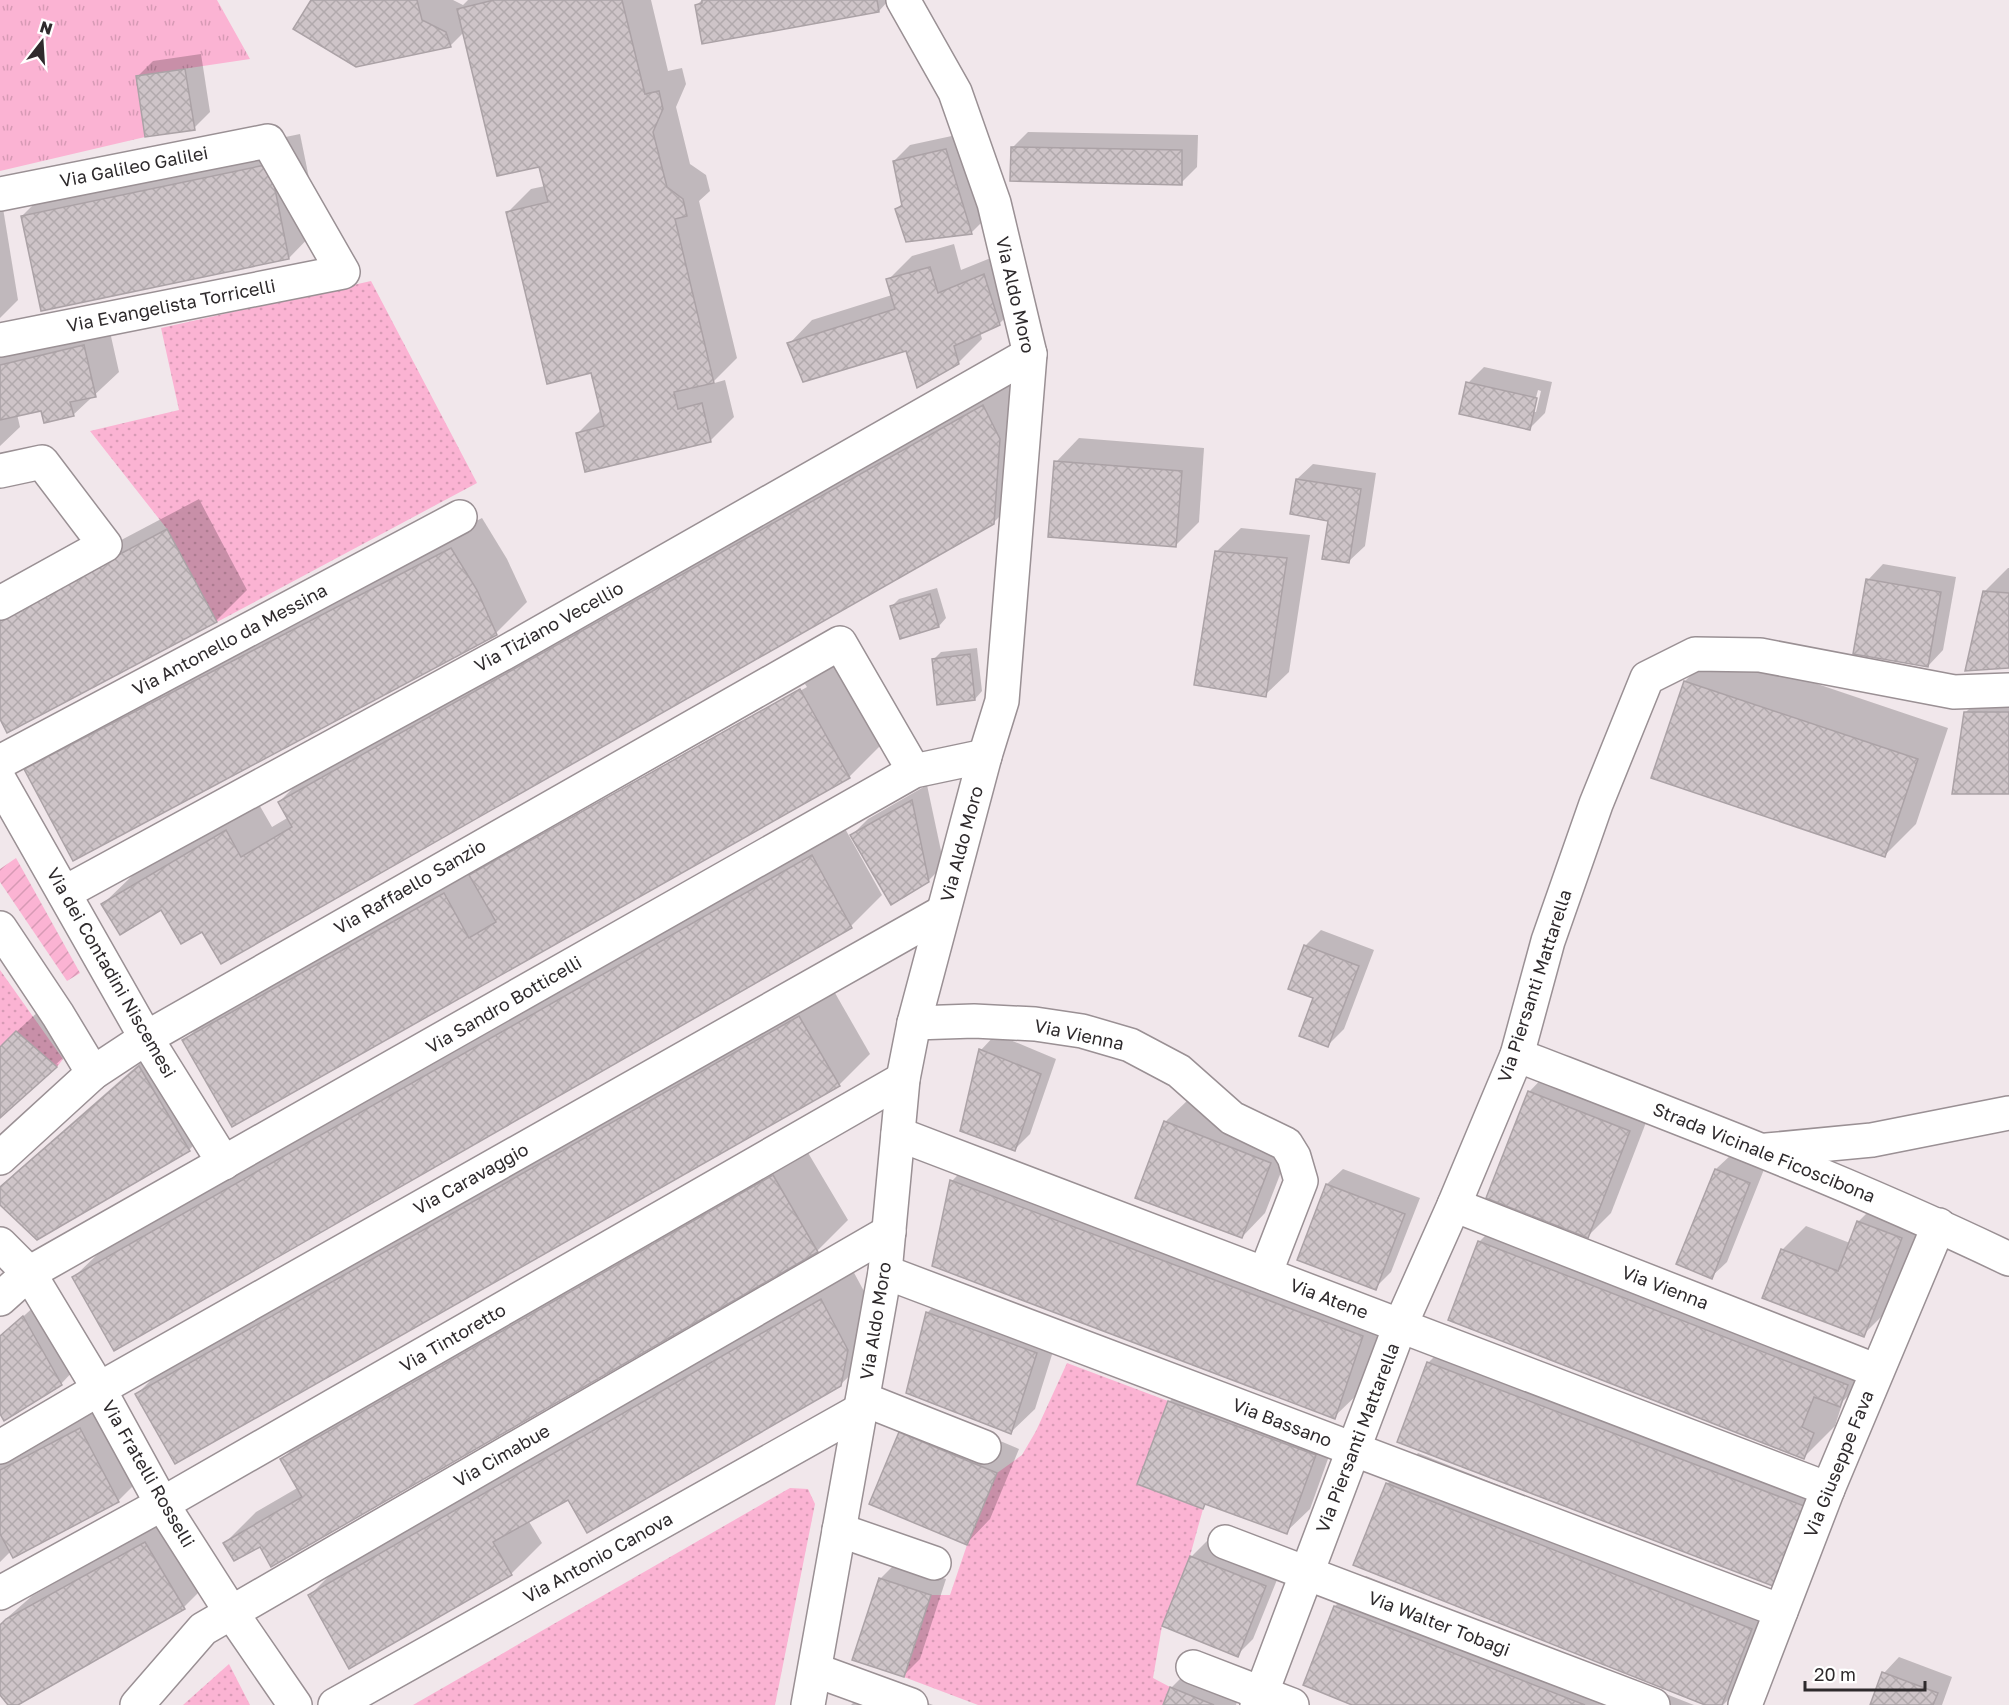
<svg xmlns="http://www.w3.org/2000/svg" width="2009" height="1705" font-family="'Golos Text',sans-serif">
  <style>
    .grass { fill: url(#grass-dots) }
    .park { fill: url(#park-tufts) }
    .garden { fill: url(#garden-furrows) }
    .shadow { fill: #0003; fill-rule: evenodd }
    .building { fill: url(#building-cross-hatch); stroke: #aba2a6; stroke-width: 1.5 }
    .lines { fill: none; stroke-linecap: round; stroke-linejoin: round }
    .minor-casing { stroke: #9a9094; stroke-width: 36 }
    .minor { stroke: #fff; stroke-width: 33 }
    .labels { text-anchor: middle; stroke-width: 4.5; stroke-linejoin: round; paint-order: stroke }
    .street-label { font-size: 18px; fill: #2e2a2c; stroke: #fff }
  </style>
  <defs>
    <pattern id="grass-dots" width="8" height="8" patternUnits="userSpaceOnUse" patternTransform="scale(1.5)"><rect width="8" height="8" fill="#fbb3d3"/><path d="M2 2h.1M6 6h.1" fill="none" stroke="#d79ab5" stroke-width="1.8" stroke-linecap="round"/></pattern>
    <pattern id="park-tufts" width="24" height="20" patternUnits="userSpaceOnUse" patternTransform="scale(1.5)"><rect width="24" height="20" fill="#fbb3d3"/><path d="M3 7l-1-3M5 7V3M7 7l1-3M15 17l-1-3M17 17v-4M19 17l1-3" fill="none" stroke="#d79ab5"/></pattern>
    <pattern id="garden-furrows" width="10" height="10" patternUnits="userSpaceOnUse" patternTransform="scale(1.5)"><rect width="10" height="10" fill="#fbb3d3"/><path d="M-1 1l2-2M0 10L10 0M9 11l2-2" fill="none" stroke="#d79ab5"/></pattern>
    <pattern id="building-cross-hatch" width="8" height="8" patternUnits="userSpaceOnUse" patternTransform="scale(1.5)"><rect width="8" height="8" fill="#cec4c8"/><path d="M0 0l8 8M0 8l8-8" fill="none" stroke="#b1a9ac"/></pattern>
  </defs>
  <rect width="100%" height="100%" fill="#f1e7eb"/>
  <g class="grass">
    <path d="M371 281 477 483 217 622 167 529 90 431 179 410 161 328Z"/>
    <path d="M0 970 63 1059 57 1067 16 1031 0 1047Z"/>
    <path d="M1067 1363 1168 1401 1137 1484 1203 1509 1190 1556 1162 1626 1153 1678 1170 1687 1163 1705H978L904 1677 931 1595H950L967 1545 997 1473 1022 1455 1036 1431Z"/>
    <path d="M790 1488 808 1489 815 1504 775 1705H413Z"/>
    <path d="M229 1664 250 1705H183Z"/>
  </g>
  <path class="park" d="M0 0H217L250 59 136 76 145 137 0 171Z"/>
  <path class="garden" d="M16 858 80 973 67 981 0 882V869Z"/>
  <g class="shadow">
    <path d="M313 0H453L463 5 468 0H651L668 71 682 68 686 84 676 107 690 164 706 175 710 191 699 201 737 358 711 384 725 380 734 417 710 441 578 433 601 410 592 371 507 213 531 189 545 186 540 165 464 32 451 45 356 65Z"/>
    <path d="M702 0H889L879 11 697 5Z"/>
    <path d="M201 54 210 112 194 128 137 77 153 61Z"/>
    <path d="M1028 132 1198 135 1197 167 1181 183 1012 148Z"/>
    <path d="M300 134 319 227 289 258 22 216 53 185Z"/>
    <path d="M961 134 987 217 971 233 896 209 903 203 894 161 910 145Z"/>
    <path d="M0 202H2L18 300 0 318Z"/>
    <path d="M954 244 961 270 1008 251 1023 300 999 324 980 332 982 339 958 363 907 349 789 344 812 320 892 295 888 280 912 256Z"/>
    <path d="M108 323 119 372 73 415 42 409 17 414 20 427 0 446V347Z"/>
    <path d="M1484 367 1552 382 1545 413 1529 429 1468 383ZM1538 390 1541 391 1536 412H1532Z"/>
    <path d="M1014 375 1025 491 993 523 203 930 162 908 103 904 134 874 257 801 272 827 289 817 279 802 310 771Z"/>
    <path d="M1079 438 1204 448 1199 522 1175 546 1056 462Z"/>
    <path d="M1313 464 1376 473 1365 546 1349 561 1330 519 1297 479Z"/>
    <path d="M199 499 247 590 216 621 0 715V604Z"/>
    <path d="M482 518 507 559 527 602 496 633 26 769 57 738Z"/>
    <path d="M1241 528 1310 535 1289 672 1265 695 1217 551Z"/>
    <path d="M1883 564 1956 577 1943 650 1928 666 1868 580Z"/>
    <path d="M2008 568H2009V667L1984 592Z"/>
    <path d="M937 588 946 618 939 626 901 637 892 606 899 599Z"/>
    <path d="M977 648 982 691 975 699 933 660 941 652Z"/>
    <path d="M1716 650 1948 728 1916 824 1885 855 1685 681Z"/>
    <path d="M831 659 880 746 849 777 232 1125 184 1041 215 1010 475 863 478 868 502 844ZM805 684 807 687 505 856V853Z"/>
    <path d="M1989 689H2009V792L1965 713Z"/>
    <path d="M927 785 944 865 928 881 852 835 868 819Z"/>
    <path d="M843 825 882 895 851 926 74 1277 105 1247Z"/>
    <path d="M1321 930 1374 950 1344 1029 1328 1045 1305 946Z"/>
    <path d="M831 986 870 1054 839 1085 137 1394 168 1363Z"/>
    <path d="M41 1009 79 1043 0 1116V1047Z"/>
    <path d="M996 1034 1056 1059 1030 1134 1014 1150 981 1050Z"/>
    <path d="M163 1043 212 1126 189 1150 0 1202V1188L16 1172Z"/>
    <path d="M1552 1068 1652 1107 1611 1213 1588 1236 1529 1092Z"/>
    <path d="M1189 1099 1294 1139 1265 1213 1242 1237 1165 1122Z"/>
    <path d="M804 1146 848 1220 817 1251 260 1545 225 1543 256 1512 299 1487 282 1459 313 1428Z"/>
    <path d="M982 1150 1393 1305 1365 1387 1334 1417 952 1181Z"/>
    <path d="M1732 1154 1765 1167 1727 1262 1711 1277 1678 1263 1716 1169Z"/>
    <path d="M1343 1169 1420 1198 1391 1272 1375 1288 1299 1259 1327 1184Z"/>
    <path d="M1882 1198 1924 1215 1887 1311 1863 1335 1782 1250 1806 1226 1850 1243 1858 1222Z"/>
    <path d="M1510 1211 1870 1374 1843 1401 1835 1426 1804 1457 1479 1242Z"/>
    <path d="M852 1269 879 1319 872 1354 840 1385 568 1498 528 1520 542 1543 511 1574 310 1595 341 1564Z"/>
    <path d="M951 1289 1060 1329 1035 1409 1011 1432 927 1313Z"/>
    <path d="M39 1302 76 1368 61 1384 0 1412V1338Z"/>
    <path d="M1459 1332 1834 1475 1804 1553 1773 1584 1428 1363Z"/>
    <path d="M1193 1378 1338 1431 1310 1509 1286 1532 1207 1503 1203 1507 1169 1402Z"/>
    <path d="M104 1406 142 1477 118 1501 11 1551 0 1562V1460Z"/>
    <path d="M924 1409 1019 1449 990 1519 967 1543 871 1503 900 1432Z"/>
    <path d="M1418 1453 1782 1598 1750 1678 1723 1705H1709L1387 1484Z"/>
    <path d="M169 1519 207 1584 184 1607 14 1705H10L0 1693V1624L32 1596Z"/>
    <path d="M1207 1541 1281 1570 1253 1639 1237 1655 1191 1557Z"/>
    <path d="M896 1563 946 1579 920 1659 904 1675 880 1579Z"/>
    <path d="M1366 1576 1694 1705H1356L1305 1685 1335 1606Z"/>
    <path d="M1899 1657 1952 1677 1942 1705H1871L1884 1673Z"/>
    <path d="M1187 1672 1240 1694 1236 1705H1164L1171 1688Z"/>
    <path d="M874 1682 933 1705H851Z"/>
  </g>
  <g class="building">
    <path d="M311 0H417L422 20 446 32 451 47 356 67 293 29Z"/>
    <path d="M494 0H622L645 94 659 91 663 109 653 132 667 187 683 199 687 216 675 219 714 383 674 392 678 409 702 403 711 442 585 472 576 433 604 426 591 373 547 384 506 212 548 202 539 167 497 176 457 9Z"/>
    <path d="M702 0H877L879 12 702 44 695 5 702 3Z"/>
    <path d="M185 69 195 130 145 137 136 76Z"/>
    <path d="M1011 147 1182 150V185L1010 181Z"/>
    <path d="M946 149 972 234 906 242 895 209 902 206 893 161Z"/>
    <path d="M270 164 289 259 41 311 21 216Z"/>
    <path d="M930 267 938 293 984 274 1000 325 954 346 959 364 917 388 906 351 803 382 787 343 895 309 886 279Z"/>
    <path d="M84 345 96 397 70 402 74 416 44 423 41 411 0 420V365Z"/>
    <path d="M1466 382 1537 398 1530 430 1459 414Z"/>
    <path d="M983 405 1000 439 994 524 221 964 202 932 181 944 161 910 120 935 101 904 226 830 241 857 292 827 278 802Z"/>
    <path d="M1054 461 1182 471 1176 547 1048 537Z"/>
    <path d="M1296 479 1361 489 1349 563 1322 559 1328 521 1290 514Z"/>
    <path d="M167 529 217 622 7 733 0 719V618Z"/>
    <path d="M451 548 477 590 497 635 73 861 24 769Z"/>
    <path d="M1215 551 1287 558 1266 697 1194 685Z"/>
    <path d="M1866 579 1941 592 1928 667 1853 654Z"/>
    <path d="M1983 591 2009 593V668L1965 671Z"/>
    <path d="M930 594 939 627 900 639 890 606Z"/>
    <path d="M970 654 975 700 937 705 932 659Z"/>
    <path d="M1684 681 1918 759 1885 857 1651 778Z"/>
    <path d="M800 689 850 778 232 1127 182 1040 444 893 469 938 496 922 469 875Z"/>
    <path d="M1964 712H2009V794H1952Z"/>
    <path d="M912 800 929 882 891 905 850 835Z"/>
    <path d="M812 855 852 928 114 1351 72 1277Z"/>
    <path d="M1304 945 1359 966 1328 1047 1299 1036 1313 998 1288 989Z"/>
    <path d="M799 1016 840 1086 175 1464 135 1394Z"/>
    <path d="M16 1031 57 1067 0 1118V1047Z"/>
    <path d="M979 1049 1041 1074 1015 1151 960 1131Z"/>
    <path d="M139 1066 190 1151 37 1240 0 1205V1187Z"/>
    <path d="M1528 1091 1630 1131 1588 1238 1486 1198Z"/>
    <path d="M1164 1121 1271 1163 1242 1238 1135 1198Z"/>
    <path d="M1715 1169 1750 1183 1712 1279 1676 1264Z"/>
    <path d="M773 1175 818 1252 271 1567 260 1547 234 1561 223 1543 302 1497 280 1459Z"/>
    <path d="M950 1180 1363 1336 1335 1419 932 1266Z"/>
    <path d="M1326 1184 1405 1214 1376 1290 1297 1260Z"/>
    <path d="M1857 1221 1902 1238 1864 1337 1762 1298 1781 1249 1838 1271Z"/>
    <path d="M1478 1241 1848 1385 1840 1407 1814 1397 1802 1427 1814 1433 1804 1459 1448 1320Z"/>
    <path d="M821 1299 848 1350 841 1386 587 1533 568 1500 493 1542 512 1575 349 1669 308 1595Z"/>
    <path d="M926 1312 1037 1353 1011 1434 906 1393Z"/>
    <path d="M23 1316 62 1385 4 1421 0 1414V1336Z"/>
    <path d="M1427 1362 1804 1506 1773 1586 1397 1442Z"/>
    <path d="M1168 1401 1316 1455 1287 1534 1205 1504 1203 1509 1137 1484Z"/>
    <path d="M80 1428 119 1502 13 1558 0 1534V1470Z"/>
    <path d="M899 1432 997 1473 967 1545 869 1504Z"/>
    <path d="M1386 1483 1752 1629 1722 1705H1705L1353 1565Z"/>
    <path d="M145 1542 185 1609 18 1705H8L0 1695V1625L6 1619Z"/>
    <path d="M1190 1556 1266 1586 1238 1657 1162 1626Z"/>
    <path d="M879 1578 931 1595 904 1677 852 1660Z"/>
    <path d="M1334 1606 1585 1705H1352L1303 1685Z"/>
    <path d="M1882 1672 1938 1693 1933 1705H1870Z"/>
    <path d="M1170 1687 1214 1705H1163Z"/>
  </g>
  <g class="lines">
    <defs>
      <g id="minor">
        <path d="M0 194 268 141 343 272 0 340"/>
        <path d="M0 471 42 462 105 545 0 603"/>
        <path d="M0 762 460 517"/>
        <path d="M0 781 146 1038 224 1163"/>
        <path d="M64 893 506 652 1030 354"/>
        <path d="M0 928 58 1015 93 1073"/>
        <path d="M914 1023 974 1021 1035 1024 1082 1031 1130 1045 1179 1071 1232 1118 1286 1144 1294 1157 1301 1181 1265 1274"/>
        <path d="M1517 1055C1682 1119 1849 1182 2009 1259"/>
        <path d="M898 1134 1828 1489"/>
        <path d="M1767 1150 1872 1140 2009 1113"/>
        <path d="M0 1158 93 1073 146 1038 840 643 914 771"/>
        <path d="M1454 1205 1877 1371"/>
        <path d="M0 1244 29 1273 99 1389 162 1504 231 1612 295 1705"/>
        <path d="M885 1272 1781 1611"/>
        <path d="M0 1299 29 1273 914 771 985 756"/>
        <path d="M863 1399 984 1447"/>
        <path d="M0 1447 99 1389 943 912"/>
        <path d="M839 1530 934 1563"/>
        <path d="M1225 1542 1653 1705"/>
        <path d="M0 1593 162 1504 903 1079"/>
        <path d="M1193 1667 1292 1705"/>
        <path d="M815 1670 911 1705"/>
        <path d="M137 1705 203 1629 889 1232"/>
        <path d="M335 1705 861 1410"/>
        <path d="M808 1705 885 1272 903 1079 914 1023 985 756 1002 701 1030 354 994 203 955 92 903 0"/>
        <path d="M1257 1705 1400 1326 1454 1205 1517 1055 1548 941 1596 804 1647 678 1695 654 1760 655 1954 692 2009 690"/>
        <path d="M1745 1705 1828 1489 1939 1225"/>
      </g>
    </defs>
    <use href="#minor" class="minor-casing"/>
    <use href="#minor" class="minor"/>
  </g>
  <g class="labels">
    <g class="street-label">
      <text transform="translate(134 167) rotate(-11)" y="6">Via Galileo Galilei</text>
      <text transform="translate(1015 295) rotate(77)" y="6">Via Aldo Moro</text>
      <text transform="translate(171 306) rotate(-11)" y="6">Via Evangelista Torricelli</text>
      <text transform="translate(549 627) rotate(-29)" y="6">Via Tiziano Vecellio</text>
      <text transform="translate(230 640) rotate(-28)" y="6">Via Antonello da Messina</text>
      <text transform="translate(962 844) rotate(-75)" y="6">Via Aldo Moro</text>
      <text transform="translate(410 887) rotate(-30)" y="6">Via Raffaello Sanzio</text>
      <text transform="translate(111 973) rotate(60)" y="6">Via dei Contadini Niscemesi</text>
      <text transform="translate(1535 986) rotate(-72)" y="6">Via Piersanti Mattarella</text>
      <text transform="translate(504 1005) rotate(-30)" y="6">Via Sandro Botticelli</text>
      <text transform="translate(1079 1035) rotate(12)" y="6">Via Vienna</text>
      <text transform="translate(1764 1153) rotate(22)" y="6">Strada Vicinale Ficoscibona</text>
      <text transform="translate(471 1179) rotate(-29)" y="6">Via Caravaggio</text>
      <text transform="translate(1665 1288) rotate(21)" y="6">Via Vienna</text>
      <text transform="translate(1329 1299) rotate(21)" y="6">Via Atene</text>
      <text transform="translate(876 1321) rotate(-81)" y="6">Via Aldo Moro</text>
      <text transform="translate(453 1338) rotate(-30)" y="6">Via Tintoretto</text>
      <text transform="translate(1282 1423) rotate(21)" y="6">Via Bassano</text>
      <text transform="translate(1358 1438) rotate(-69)" y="6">Via Piersanti Mattarella</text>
      <text transform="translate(502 1456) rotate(-30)" y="6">Via Cimabue</text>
      <text transform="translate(1839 1464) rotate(-68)" y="6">Via Giuseppe Fava</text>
      <text transform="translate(148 1474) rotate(60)" y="6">Via Fratelli Rosselli</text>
      <text transform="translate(598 1558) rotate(-29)" y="6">Via Antonio Canova</text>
      <text transform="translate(1439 1624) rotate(21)" y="6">Via Walter Tobagi</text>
    </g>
  </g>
  <g transform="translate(42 42) rotate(17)" stroke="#ffffff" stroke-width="4.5" paint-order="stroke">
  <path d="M0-4.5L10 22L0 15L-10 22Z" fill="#2e2a2c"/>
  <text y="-9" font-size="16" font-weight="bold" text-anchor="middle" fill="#2e2a2c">N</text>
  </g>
  <path d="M1805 1681v9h120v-9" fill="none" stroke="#2e2a2c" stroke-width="3"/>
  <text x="1814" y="1681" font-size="18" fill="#2e2a2c" stroke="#ffffff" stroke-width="4.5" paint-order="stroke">20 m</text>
</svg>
